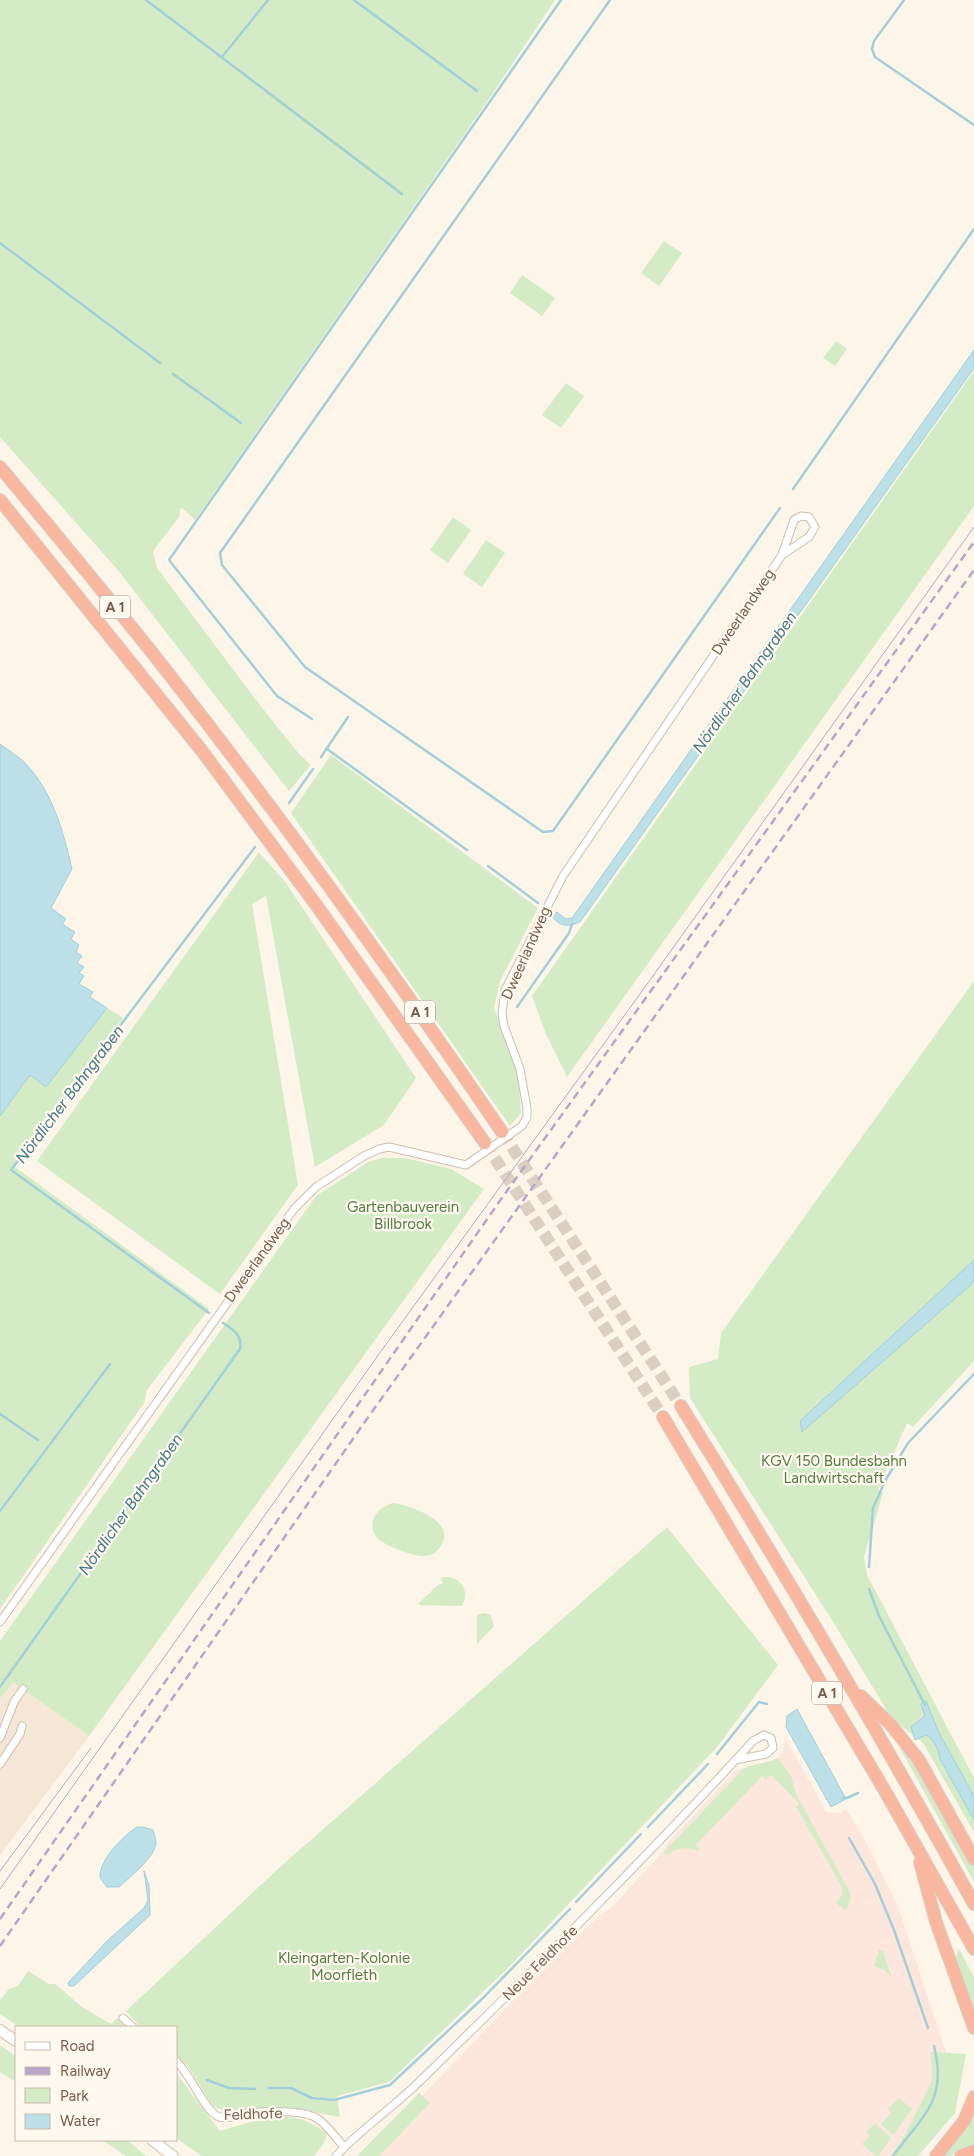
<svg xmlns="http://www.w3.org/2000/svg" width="974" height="2156" font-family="Figtree,sans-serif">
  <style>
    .residential { fill: #f5e7d6 }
    .commercial { fill: #fde6dc }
    .green { fill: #d4ecc6 }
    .water { fill: #bce0e8; stroke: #a1d0da }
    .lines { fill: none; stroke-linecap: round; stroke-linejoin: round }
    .stream { stroke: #a1d0da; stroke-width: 2.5 }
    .motorway-tunnel { stroke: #dccfc1; stroke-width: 12; stroke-dasharray: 12 6; stroke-linecap: butt }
    .minor-casing { stroke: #cfbdad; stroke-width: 9 }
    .secondary-casing { stroke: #d2beab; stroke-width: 12 }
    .motorway-casing { stroke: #d9d1cd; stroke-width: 14 }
    .minor { stroke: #fff; stroke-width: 7 }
    .secondary { stroke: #fff; stroke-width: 10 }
    .motorway { stroke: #f8b79e; stroke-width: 12 }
    .tram { stroke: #b9a5c8; stroke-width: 1 }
    .rail { stroke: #b9a5c8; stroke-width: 2.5; stroke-dasharray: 8 5; stroke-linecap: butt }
    .labels { text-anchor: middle; stroke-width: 4.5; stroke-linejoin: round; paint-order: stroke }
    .shield { fill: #fff9ef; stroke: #a08b7c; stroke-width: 1 }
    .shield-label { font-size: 14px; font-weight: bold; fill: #785c4b }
    .street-label { font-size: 15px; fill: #785c4b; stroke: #fff9ef }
    .park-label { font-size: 15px; fill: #537e42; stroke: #fff9ef }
    .water-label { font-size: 16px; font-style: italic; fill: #417885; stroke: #fff9ef }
  </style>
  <rect width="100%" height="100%" fill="#fdf5e8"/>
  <path class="residential" d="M13 1682 89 1736 0 1855V1699Z"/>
  <path class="commercial" d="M785 1737 826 1812 840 1813 846 1809 863 1837 897 1904 946 2052 947 2077 896 2156H365L508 2006 590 1924 615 1904 660 1855 669 1842 736 1770 776 1759 783 1751Z"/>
  <g class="green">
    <path d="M0 0H555L489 99 195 520 181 507 179 517 153 551 157 568 259 704 299 754 311 765 289 791 117 569 0 437Z"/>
    <path d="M664 241 682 253 659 286 641 273Z"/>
    <path d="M522 275 555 298 542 316 510 293Z"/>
    <path d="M836 341 847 349 835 366 823 358Z"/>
    <path d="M974 371V506L567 1077 546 1034 532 996Z"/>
    <path d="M566 383 584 396 561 428 542 415Z"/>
    <path d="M453 517 471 530 448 563 430 550Z"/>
    <path d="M486 540 505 553 482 587 463 574Z"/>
    <path d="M331 755 538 908 500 981 494 1008 518 1074 521 1113 510 1126 291 813Z"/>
    <path d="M259 852 286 883 416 1078 384 1125 315 1167 266 896 252 904 298 1185 220 1294 37 1161Z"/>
    <path d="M974 981V1361L913 1427 907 1423 878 1490 883 1493 864 1557 867 1575 974 1778V1832L923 1743 892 1719 832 1620 690 1398 689 1367 718 1359 721 1333Z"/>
    <path d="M107 1008 123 1018 15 1167 209 1309 147 1390 144 1403 0 1609V1116L30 1075 46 1087Z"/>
    <path d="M382 1158H405L451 1169 484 1189 89 1736 13 1682 0 1699V1641L316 1196 368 1162Z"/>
    <path d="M394 1503C415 1507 465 1524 435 1553 432 1554 428 1556 424 1556 414 1557 384 1545 377 1538 365 1523 378 1506 394 1503Z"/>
    <path d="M667 1527 778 1665 717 1747 507 1969 389 2082 337 2096 340 2117 283 2107 230 2112 219 2109 212 2105 187 2065 176 2057V2027H140L126 2011 279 1868Z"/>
    <path d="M443 1577C460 1576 471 1590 462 1606L420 1605 419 1603 439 1584 440 1585 443 1583 441 1579Z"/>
    <path d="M483 1613 491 1615 494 1626 477 1644V1615Z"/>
    <path d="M896 1741 913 1759 940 1805 974 1868V1882Z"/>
    <path d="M778 1758 791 1776 796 1794 849 1890 851 1899 846 1911 836 1903 842 1895V1887L796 1807 799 1803 771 1775 766 1780 762 1776 696 1845 700 1850 698 1851C686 1847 677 1846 667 1856L663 1853 744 1768C755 1763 767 1764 778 1758Z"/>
    <path d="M959 1949 974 1977V2013L955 1960Z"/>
    <path d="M879 1950 883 1951 892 1978 884 1970 874 1966Z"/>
    <path d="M28 1971 49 1984H55L82 2007 111 2024 120 2016 131 2027H19L0 2014V2000L9 1989 18 1986Z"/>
    <path d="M0 2045 16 2056V2082L0 2072Z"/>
    <path d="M931 2052 966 2054 955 2113 918 2156H892L906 2133 932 2081Z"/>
    <path d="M176 2073 220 2131C258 2120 292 2104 327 2134L324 2143 314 2156H202L176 2138Z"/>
    <path d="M419 2093 430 2103 379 2156H357Z"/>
    <path d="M899 2098 912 2109 893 2135 881 2124 891 2113 888 2109Z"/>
    <path d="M974 2105V2147L950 2156H940Z"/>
    <path d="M875 2123 891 2138 878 2156H876L862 2144 870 2136 866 2132Z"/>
    <path d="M102 2140H127L146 2156H126Z"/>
  </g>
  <g class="water">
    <path d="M974 350V368L580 922C569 927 559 927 552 916L557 912 566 919 572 918Z"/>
    <path d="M0 744C8 750 18 756 25 763 53 792 63 831 72 869L51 908 66 919 62 924 75 932 71 939 79 945 76 952 82 956 77 963 84 967 79 973 84 976 79 984 93 992 90 997 107 1008 46 1087 30 1075 0 1116Z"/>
    <path d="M974 1260V1282L802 1432 800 1421Z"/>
    <path d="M926 1701 938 1731 974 1796V1820L940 1759C939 1750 934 1739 926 1735L915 1740 911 1727 925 1716 921 1704Z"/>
    <path d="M797 1709 846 1799 831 1807 786 1727 787 1716Z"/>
    <path d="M137 1827H143L153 1830C154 1834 156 1839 156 1843 155 1857 130 1877 119 1887H107L100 1878C98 1861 124 1835 137 1827Z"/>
    <path d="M144 1871 149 1885 150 1915 74 1986H69L68 1983 107 1941 144 1908 148 1900Z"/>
  </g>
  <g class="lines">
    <g class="stream">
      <path d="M146 0 402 194"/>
      <path d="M354 0 477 91"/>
      <path d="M610 0 220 553 222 565 305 667 543 832 553 831 780 508"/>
      <path d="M904 0 874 41 872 49 875 57 974 125"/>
      <path d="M222 57 268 0"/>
      <path d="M0 243 160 363"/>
      <path d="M173 374 241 423"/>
      <path d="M793 489 974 229"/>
      <path d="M312 719 277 696 169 560 561 0"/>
      <path d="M327 749 467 850"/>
      <path d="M321 757 348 717"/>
      <path d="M289 803 313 769"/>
      <path d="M488 866 538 903"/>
      <path d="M517 1007 569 933 572 924"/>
      <path d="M209 1313 11 1170 255 847"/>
      <path d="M0 1414 38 1440"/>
      <path d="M0 1511 110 1364"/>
      <path d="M869 1567 873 1508 885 1481 908 1443 974 1374"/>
      <path d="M869 1589 879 1616 925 1705"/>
      <path d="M0 1687 240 1349C243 1335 233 1330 223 1323"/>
      <path d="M717 1754 759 1702 767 1704"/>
      <path d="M843 1798H847L858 1793"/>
      <path d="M648 1827 708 1764"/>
      <path d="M849 1838 875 1884 894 1930 928 2028"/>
      <path d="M576 1902 641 1834"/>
      <path d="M207 2080 229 2088 255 2089"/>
      <path d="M269 2088H291L312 2098 334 2100 390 2085 483 1998 570 1909"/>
      <path d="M893 2156C922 2116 948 2101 934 2046"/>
    </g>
    <g class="motorway-tunnel">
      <path d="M502 1132 681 1406"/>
      <path d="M485 1143 663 1417"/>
    </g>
    <defs>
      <g id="minor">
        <path d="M0 1622 294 1209 316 1187 364 1156 379 1149 389 1147 466 1165 522 1126 527 1117V1108L520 1069 504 1026 502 1013 505 990 563 876 782 555 794 520 801 516 809 517 815 527 809 537 782 555"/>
        <path d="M0 1738 14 1702 23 1689"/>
        <path d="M0 1764 20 1734 22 1726"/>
        <path d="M123 2018 133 2027"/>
        <path d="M176 2061C191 2075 204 2109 217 2116 225 2120 235 2116 243 2114 260 2111 304 2109 318 2119 329 2127 336 2138 344 2147"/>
        <path d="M336 2156C362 2128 394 2107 421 2080 534 1970 646 1858 753 1741L764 1735 771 1738 773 1748 766 1754 735 1760"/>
      </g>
      <g id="secondary">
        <path d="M0 2030 16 2041"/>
        <path d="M152 2140 173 2156"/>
      </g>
      <g id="motorway">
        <path d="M0 467C58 537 116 606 172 678 287 825 396 977 502 1132"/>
        <path d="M0 500 202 751 317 906 485 1143"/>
        <path d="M681 1406C783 1570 881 1736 974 1904"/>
        <path d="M663 1417 885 1791 974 1949"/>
        <path d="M861 1696 891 1725 919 1760 974 1859"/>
        <path d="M920 1862 936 1922 974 2028"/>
        <path d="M936 2156 964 2121 974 2097"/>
        <path d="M961 2156 974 2151"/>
      </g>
    </defs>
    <use href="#minor" class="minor-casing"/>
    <use href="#secondary" class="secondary-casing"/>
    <use href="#motorway" class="motorway-casing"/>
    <use href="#minor" class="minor"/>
    <use href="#secondary" class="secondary"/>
    <use href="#motorway" class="motorway"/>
    <g class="tram">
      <path d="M0 1871 91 1748"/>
      <path d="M0 1889 379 1354 645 987 974 527"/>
    </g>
    <g class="rail">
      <path d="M0 1919 499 1202 974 542"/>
      <path d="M0 1946 364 1423 974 570"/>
    </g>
  </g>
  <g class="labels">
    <g class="shield">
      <rect x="100" y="595.5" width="30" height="23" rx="4"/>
      <rect x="405" y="1000.5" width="30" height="23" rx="4"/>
      <rect x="812" y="1681.5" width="30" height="23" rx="4"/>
    </g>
    <g class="shield-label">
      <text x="115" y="612">A 1</text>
      <text x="420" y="1017">A 1</text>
      <text x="827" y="1698">A 1</text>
    </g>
    <g class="street-label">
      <text transform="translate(743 612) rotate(-56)" y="5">Dweerlandweg</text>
      <text transform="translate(526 953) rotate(-66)" y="5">Dweerlandweg</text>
      <text transform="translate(257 1260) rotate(-54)" y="5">Dweerlandweg</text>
      <text transform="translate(540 1963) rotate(-45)" y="5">Neue Feldhofe</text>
      <text transform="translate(253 2114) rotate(-2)" y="5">Feldhofe</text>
    </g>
    <g class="park-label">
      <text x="403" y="1212">Gartenbauverein<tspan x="403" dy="17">Billbrook</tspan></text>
      <text x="834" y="1466">KGV 150 Bundesbahn<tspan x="834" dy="17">Landwirtschaft</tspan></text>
      <text x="344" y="1963">Kleingarten-Kolonie<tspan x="344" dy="17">Moorfleth</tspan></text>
    </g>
    <g class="water-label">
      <text transform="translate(744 682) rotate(-55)" y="6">Nördlicher Bahngraben</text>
      <text transform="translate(69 1094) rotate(-53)" y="6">Nördlicher Bahngraben</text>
      <text transform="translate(130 1504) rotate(-55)" y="6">Nördlicher Bahngraben</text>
    </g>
  </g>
  <rect x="15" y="2026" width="162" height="115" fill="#fff9ef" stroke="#c9baad"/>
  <rect x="25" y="2042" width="25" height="8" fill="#ffffff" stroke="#c9baad"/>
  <text x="60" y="2051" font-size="15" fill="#785c4b">Road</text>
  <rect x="25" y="2067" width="25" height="8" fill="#b9a5c8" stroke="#c9baad"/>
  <text x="60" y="2076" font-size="15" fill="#785c4b">Railway</text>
  <rect x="25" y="2088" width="25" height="15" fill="#d4ecc6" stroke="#c9baad"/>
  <text x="60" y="2101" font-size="15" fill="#785c4b">Park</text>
  <rect x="25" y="2114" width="25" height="15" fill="#bce0e8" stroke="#c9baad"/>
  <text x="60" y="2126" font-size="15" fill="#785c4b">Water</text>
</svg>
